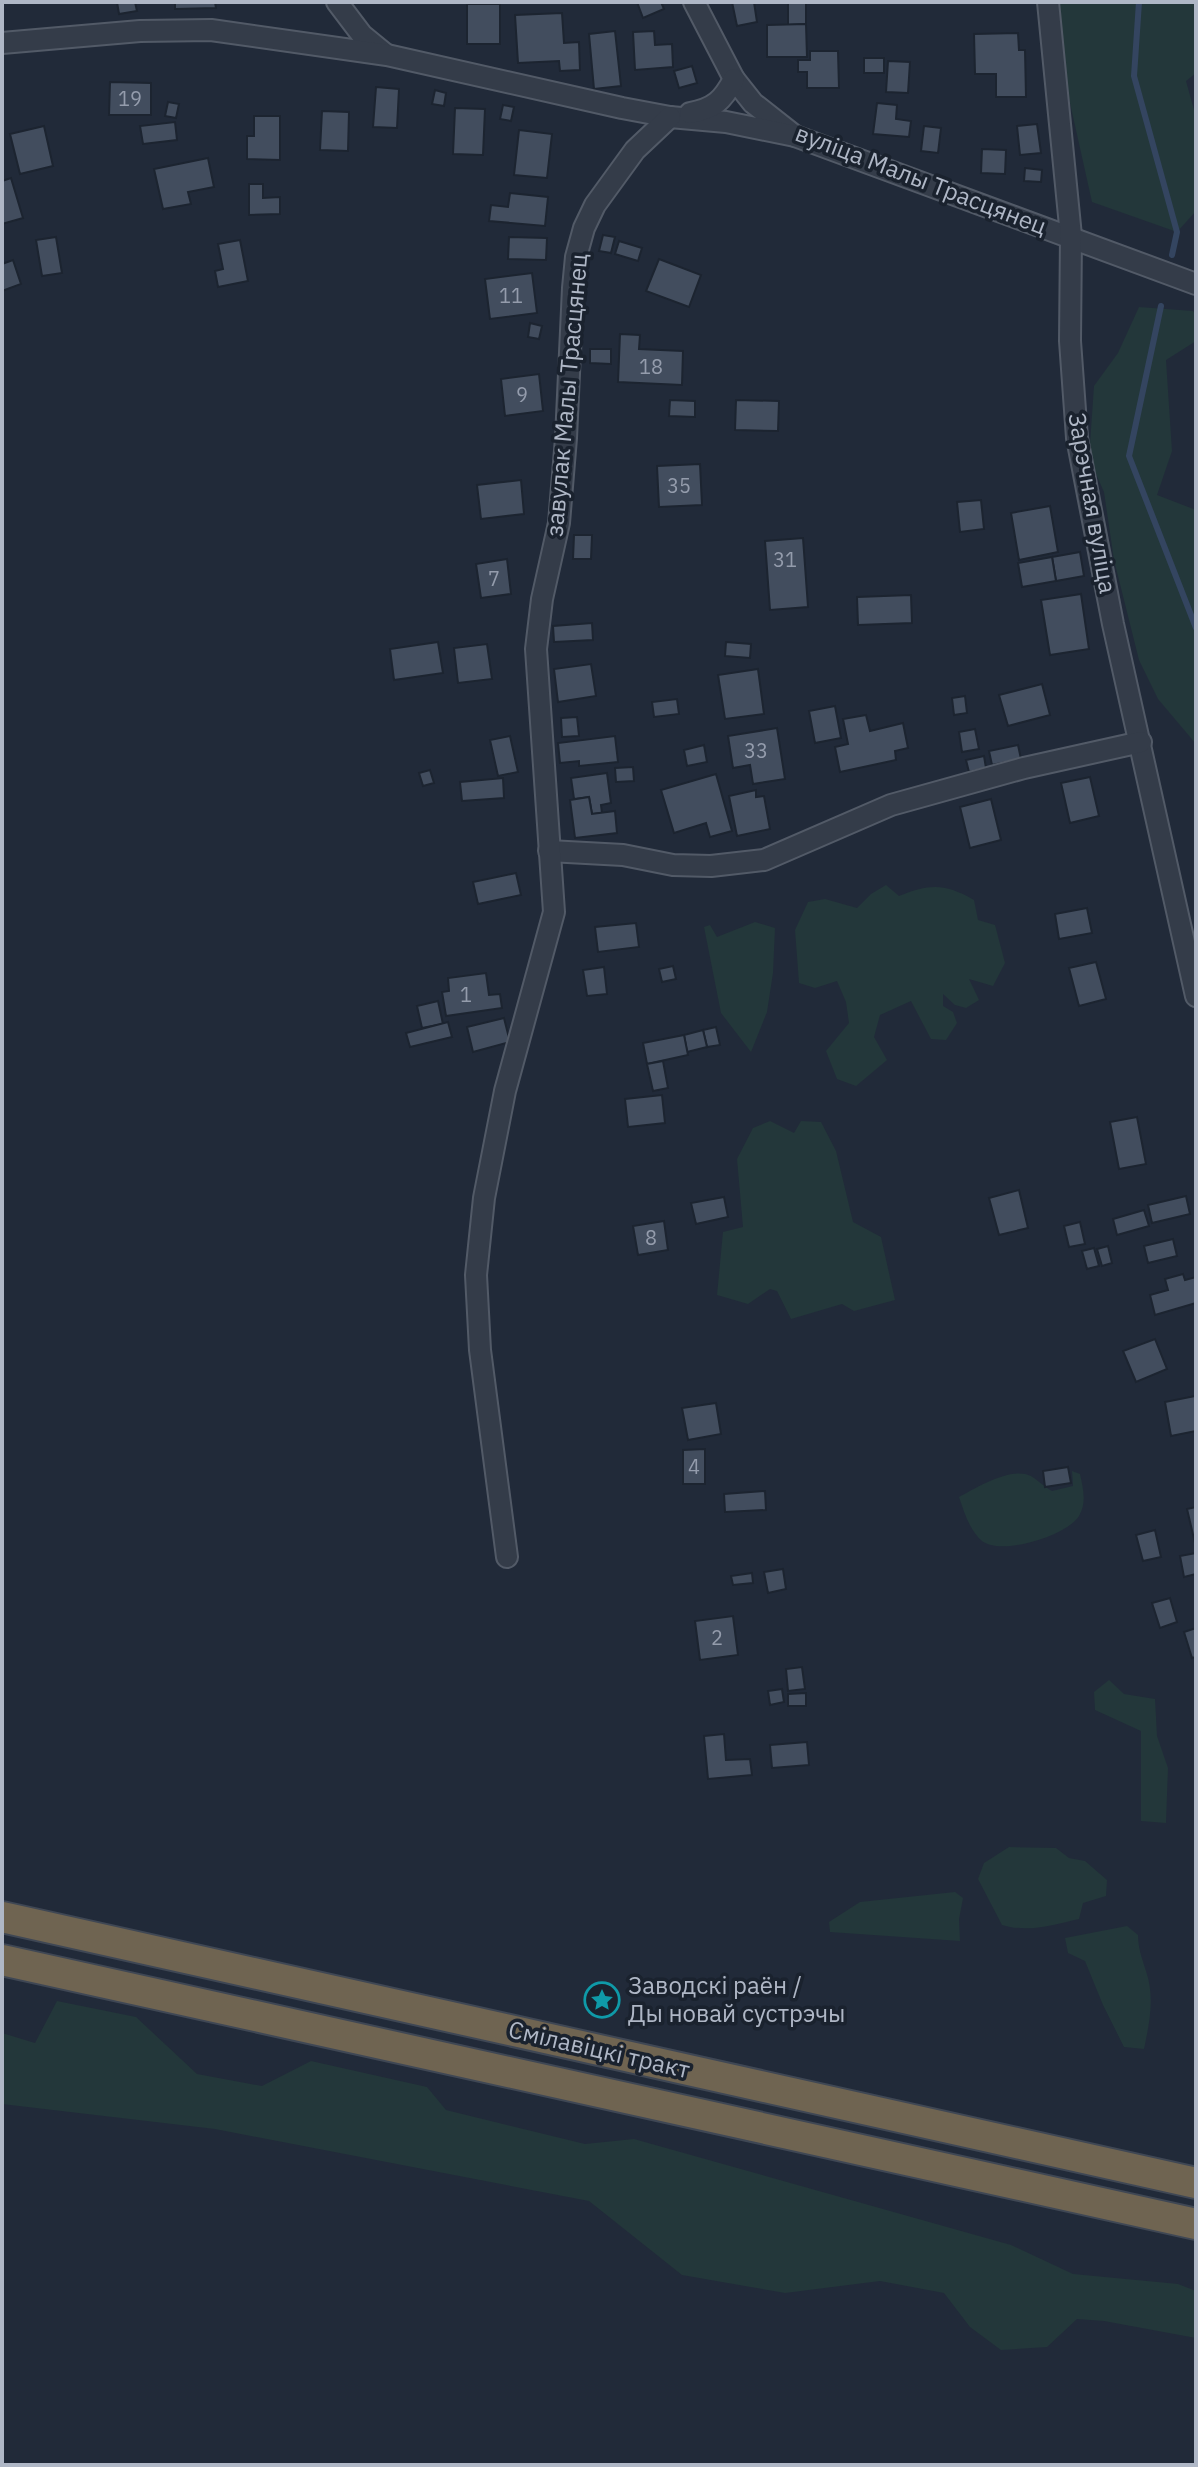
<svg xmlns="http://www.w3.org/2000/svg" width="1198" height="2467" font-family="'IBM Plex Sans',sans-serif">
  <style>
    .green { fill: #23373a }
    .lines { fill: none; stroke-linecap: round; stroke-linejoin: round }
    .stream { stroke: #344560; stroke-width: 6 }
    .building { fill: #424d5e; stroke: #1c2430; stroke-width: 2 }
    .minor-casing { stroke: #525a67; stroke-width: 24 }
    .highway-casing { stroke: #3f4754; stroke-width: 34 }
    .minor { stroke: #343c49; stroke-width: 20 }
    .highway { stroke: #6f6451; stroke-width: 30 }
    .labels { text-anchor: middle; stroke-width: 7; stroke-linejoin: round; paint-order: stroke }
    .number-label { font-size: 20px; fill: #949cac }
    .street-label { font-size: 24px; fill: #afb7c6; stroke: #1a222e }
    .poi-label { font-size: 24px; fill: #afb7c6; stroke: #1a222e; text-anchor: start }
  </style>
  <rect width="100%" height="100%" fill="#212a39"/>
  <g class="green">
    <path d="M1057 2H1196V73L1186 81 1196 117V211L1177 232 1092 202 1068 94Z"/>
    <path d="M1139 307 1193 311 1196 315V341L1166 360 1172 451 1157 495 1196 510V744L1158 699 1139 660 1114 560 1104 492 1089 458 1094 386 1118 353Z"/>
    <path d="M886 885 899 896C930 884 944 883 974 900L978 920 995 925 1005 963 993 986 969 979 979 1000 966 1008 955 1005 943 994V1006L953 1012 957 1023 946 1040 931 1039 911 1001 880 1015 874 1037 887 1060 856 1086 837 1079 826 1051 849 1023 846 1002 837 981 815 988 799 983 795 930 808 902 825 899 857 908 871 894Z"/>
    <path d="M755 922 775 928 773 973 767 1012 751 1052 721 1013 704 927 710 925 717 937Z"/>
    <path d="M770 1121 794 1133 801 1121 821 1122 836 1151 853 1222 881 1237 895 1300 854 1311 842 1304 791 1319 777 1291 770 1289 748 1304 717 1295 723 1232 743 1227 737 1159 753 1128Z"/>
    <path d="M1072 1471 1080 1474C1083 1488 1087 1503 1079 1516 1067 1536 1001 1556 982 1541 970 1531 964 1512 959 1497 976 1488 1011 1466 1031 1476 1038 1480 1044 1487 1052 1491L1073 1486Z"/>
    <path d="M1109 1680 1124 1694 1155 1699 1157 1736 1168 1768 1166 1823 1141 1821V1731L1095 1710 1094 1692Z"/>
    <path d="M1009 1847 1056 1848 1069 1858 1085 1861 1107 1880 1106 1896 1083 1903 1079 1919C1053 1925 1028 1933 1002 1925L978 1879 984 1863Z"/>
    <path d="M955 1892 963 1898 959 1919 960 1941 830 1932 829 1922 860 1902Z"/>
    <path d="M1127 1926 1138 1935C1138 1951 1144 1963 1148 1978 1154 2002 1149 2025 1144 2049L1124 2047 1103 2005 1085 1961 1068 1953 1065 1938Z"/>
    <path d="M57 2001 136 2017 197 2074 262 2086 311 2061 427 2087 446 2110 585 2144 634 2139 1011 2245 1073 2274 1178 2284 1196 2291V2338L1104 2321 1077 2319 1047 2347 1001 2350 970 2327 944 2293 880 2281 785 2293 682 2275 589 2201 215 2129 2 2104V2033L35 2043Z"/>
  </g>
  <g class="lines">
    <g class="stream">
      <path d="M1139 2 1134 76 1177 232 1172 255"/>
      <path d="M1161 306 1129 456 1196 628"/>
    </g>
  </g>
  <g class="building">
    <path d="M117 2H135L137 11 119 14Z"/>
    <path d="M175 2H215L216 8 175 9Z"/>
    <path d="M637 2H661L664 9 643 18Z"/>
    <path d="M732 2H754L757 22 737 26Z"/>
    <path d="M788 2H806V24L788 25Z"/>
    <rect x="467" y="4" width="33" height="40"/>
    <path d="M562 13 564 43 579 42 580 70 560 71 559 61 518 63 515 15Z"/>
    <path d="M806 24 807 57H767V25Z"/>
    <path d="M615 31 621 86 594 89 589 34Z"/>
    <path d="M654 31 655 45 672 44 673 67 635 70 633 32Z"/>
    <path d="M1018 33 1019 50H1025L1026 97H996V74H975L974 34Z"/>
    <path d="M810 51H838L839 88H807V72H798V60H810Z"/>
    <rect x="864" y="58" width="20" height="15"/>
    <path d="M888 61 910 62 908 93 886 92Z"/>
    <path d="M692 66 697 83 679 88 674 71Z"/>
    <path d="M110 82 151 83V115H109Z"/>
    <path d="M376 87 399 89 397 128 373 127Z"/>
    <path d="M435 90 446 93 444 106 432 104Z"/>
    <path d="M168 102 179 104 176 118 165 116Z"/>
    <path d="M877 103 897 105 896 119 911 121 909 137 873 134Z"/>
    <path d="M503 105 514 107 511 121 500 119Z"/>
    <path d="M455 108 485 109 483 155 453 154Z"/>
    <path d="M322 111 349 112 348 151 320 150Z"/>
    <path d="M254 116H280V160L247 159V136H254Z"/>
    <path d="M175 122 177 140 143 144 140 126Z"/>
    <path d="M1037 124 1041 153 1020 155 1017 126Z"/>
    <path d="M44 126 53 166 20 174 10 134Z"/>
    <path d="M924 126 941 128 938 153 921 151Z"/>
    <path d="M519 130 552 134 547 178 514 175Z"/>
    <path d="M982 149 1006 150 1005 174 981 173Z"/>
    <path d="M208 158 214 187 188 192 191 204 163 209 154 169Z"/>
    <path d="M1025 168 1042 170 1041 182 1024 181Z"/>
    <path d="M11 178 23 218 2 224V181Z"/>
    <path d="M249 184H263V198L280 197V214L249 215Z"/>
    <path d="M510 193 548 197 545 226 489 221 491 205 508 207Z"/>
    <path d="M603 235 615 237 611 253 599 251Z"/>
    <path d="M56 237 62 273 42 276 36 240Z"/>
    <path d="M509 237 547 238 546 260 508 259Z"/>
    <path d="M240 240 248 281 218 287 215 271 223 269 218 244Z"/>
    <path d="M619 241 642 248 638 261 615 254Z"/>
    <path d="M659 259 701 275 689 307 646 291Z"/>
    <path d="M13 260 21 284 2 291V264Z"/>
    <path d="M532 273 537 313 490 319 485 279Z"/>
    <path d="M530 323 542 326 539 339 528 337Z"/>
    <path d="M620 334 640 335 639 349 683 351 682 385 618 382Z"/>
    <path d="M590 349H611V364L590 363Z"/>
    <path d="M539 374 543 411 505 416 501 379Z"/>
    <path d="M670 400 695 401V417L669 416Z"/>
    <path d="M736 400 779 401 778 431 735 430Z"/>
    <path d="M700 464 702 505 659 507 657 466Z"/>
    <path d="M521 480 524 514 481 519 477 485Z"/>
    <path d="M981 500 984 529 960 532 957 502Z"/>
    <path d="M1050 506 1058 552 1019 560 1011 513Z"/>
    <path d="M574 535H592L591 559H573Z"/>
    <path d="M803 538 808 607 770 610 765 541Z"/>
    <path d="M1080 552 1084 576 1056 581 1052 557Z"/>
    <path d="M1052 557 1056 581 1022 587 1018 563Z"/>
    <path d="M507 559 511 594 481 598 476 564Z"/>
    <path d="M1081 594 1089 649 1050 655 1041 600Z"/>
    <path d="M911 595 912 623 858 625 857 597Z"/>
    <path d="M592 623 593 640 554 642 553 626Z"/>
    <path d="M438 642 443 673 394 680 390 649Z"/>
    <path d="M726 642 751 644 750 658 725 656Z"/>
    <path d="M487 644 492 679 458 683 454 648Z"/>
    <path d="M591 664 596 696 558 702 554 669Z"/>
    <path d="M758 669 764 714 725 719 718 675Z"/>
    <path d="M1042 684 1050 715 1008 726 999 695Z"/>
    <path d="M965 696 967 713 954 715 952 698Z"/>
    <path d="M677 699 679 714 654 717 652 702Z"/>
    <path d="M835 706 841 738 815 743 809 711Z"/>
    <path d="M866 715 870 731 903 723 908 748 895 751 896 760 840 772 835 747 848 744 843 719Z"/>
    <path d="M577 717 579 736 562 737 561 718Z"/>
    <path d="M777 728 785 779 753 784 750 765 733 768 728 736Z"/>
    <path d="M975 729 979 749 962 752 959 732Z"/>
    <path d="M510 736 518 772 498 776 490 740Z"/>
    <path d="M615 736 618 762 579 766V761L560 763 558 743Z"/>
    <path d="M704 745 707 762 687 766 684 750Z"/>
    <path d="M1018 745 1021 759 992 765 989 751Z"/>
    <path d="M984 756 986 768 969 772 966 760Z"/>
    <path d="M633 767 634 781 616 782 615 768Z"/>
    <path d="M430 770 434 783 423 786 419 773Z"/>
    <path d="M607 773 611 803 601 805 602 813 592 814 589 797 574 799 571 778Z"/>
    <path d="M716 774 732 831 710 837 706 823 674 833 661 790Z"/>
    <path d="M1090 777 1099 816 1070 823 1061 783Z"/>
    <path d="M503 778 504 798 462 801 460 782Z"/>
    <path d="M756 790V797L764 796 770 829 737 836 729 796Z"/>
    <path d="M589 797 592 814 615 811 617 833 575 838 570 800Z"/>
    <path d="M991 799 1001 840 970 848 960 807Z"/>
    <path d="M516 873 521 895 478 904 473 882Z"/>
    <path d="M1087 908 1092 933 1059 939 1055 914Z"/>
    <path d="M636 923 639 947 598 952 595 927Z"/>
    <path d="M1096 962 1106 999 1079 1006 1069 968Z"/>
    <path d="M673 966 676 979 662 982 659 969Z"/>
    <path d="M604 967 607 994 587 996 583 970Z"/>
    <path d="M486 973 489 995 500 994 502 1008 446 1016 442 992 449 991 448 978Z"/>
    <path d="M438 1001 443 1024 422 1028 417 1006Z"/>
    <path d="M504 1018 510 1042 473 1052 467 1027Z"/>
    <path d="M448 1022 452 1037 410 1047 406 1033Z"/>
    <path d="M716 1027 720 1045 707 1047 703 1030Z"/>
    <path d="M703 1030 707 1047 687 1052 684 1035Z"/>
    <path d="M684 1035 688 1055 647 1064 643 1043Z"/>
    <path d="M663 1061 668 1088 653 1091 647 1064Z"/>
    <path d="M662 1095 665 1123 628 1127 625 1099Z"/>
    <path d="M1137 1117 1146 1164 1119 1169 1110 1122Z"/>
    <path d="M1019 1190 1028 1228 999 1235 989 1198Z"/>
    <path d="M1186 1196 1190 1214 1152 1223 1148 1205Z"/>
    <path d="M724 1197 728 1217 696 1224 691 1203Z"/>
    <path d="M1144 1210 1149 1226 1117 1235 1113 1219Z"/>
    <path d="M664 1221 668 1250 638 1255 633 1226Z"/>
    <path d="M1080 1222 1085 1244 1069 1247 1064 1226Z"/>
    <path d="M1173 1239 1177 1256 1148 1263 1144 1246Z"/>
    <path d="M1108 1246 1112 1263 1102 1266 1097 1249Z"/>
    <path d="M1094 1248 1099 1266 1087 1269 1082 1251Z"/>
    <path d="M1183 1274 1185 1280 1196 1277V1303L1155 1315 1150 1295 1168 1290 1165 1279Z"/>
    <path d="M1155 1339 1167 1369 1136 1382 1123 1351Z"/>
    <path d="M1195 1396 1196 1431 1171 1436 1165 1402Z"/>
    <path d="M716 1403 721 1434 688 1440 682 1408Z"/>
    <path d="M705 1449V1484H683V1450Z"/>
    <path d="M1068 1467 1071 1483 1045 1487 1043 1471Z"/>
    <path d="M765 1491 766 1510 725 1512 724 1494Z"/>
    <path d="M1196 1507V1543H1195L1187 1509Z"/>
    <path d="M1155 1530 1161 1557 1143 1561 1136 1535Z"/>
    <path d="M1196 1553V1574L1184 1577 1180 1556Z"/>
    <path d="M783 1569 786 1589 768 1593 764 1572Z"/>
    <path d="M752 1573 753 1583 733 1585 731 1576Z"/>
    <path d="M1170 1598 1177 1622 1160 1628 1152 1603Z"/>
    <path d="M733 1616 738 1655 700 1660 695 1621Z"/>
    <path d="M1196 1628V1657L1192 1658 1184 1632Z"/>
    <path d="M802 1667 805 1689 788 1691 786 1669Z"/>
    <path d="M782 1689 784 1702 770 1705 768 1691Z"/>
    <path d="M806 1693V1706H788V1694Z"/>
    <path d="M724 1734 726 1760 750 1759 752 1775 708 1779 704 1736Z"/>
    <path d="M807 1742 809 1765 772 1768 770 1745Z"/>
  </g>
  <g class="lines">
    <defs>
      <g id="minor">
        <path d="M337 2 362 35 384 53"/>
        <path d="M694 2 734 79 753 103 795 136 1196 284"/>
        <path d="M1048 2 1071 236 1070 341 1077 438 1113 624 1196 996"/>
        <path d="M2 43 140 31 211 30 387 55 622 108 670 117 726 122 795 136"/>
        <path d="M690 113C714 109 723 100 734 79"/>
        <path d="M549 851 623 855 673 865 711 866 764 860 891 805 1024 768 1141 742"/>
        <path d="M507 1557 480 1350 476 1275 484 1198 505 1091 554 912 536 649 542 599 559 523 566 438 573 288 576 257 584 228 595 205 635 150 670 117"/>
      </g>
      <g id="highway">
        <path d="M2 1917 1196 2183"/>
        <path d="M2 1960 1196 2224"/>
      </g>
    </defs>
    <use href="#minor" class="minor-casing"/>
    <use href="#highway" class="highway-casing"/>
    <use href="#minor" class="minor"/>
    <use href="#highway" class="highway"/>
  </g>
  <defs>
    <symbol id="sight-ring" viewBox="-11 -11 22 22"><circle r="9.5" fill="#1a222e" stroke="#0f9aa8" stroke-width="1.5"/><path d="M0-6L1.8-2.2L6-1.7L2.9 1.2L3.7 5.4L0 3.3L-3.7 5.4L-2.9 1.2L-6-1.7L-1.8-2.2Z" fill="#0f9aa8"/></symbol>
  </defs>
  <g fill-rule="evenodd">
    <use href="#sight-ring" x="582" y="1980" width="40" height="40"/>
  </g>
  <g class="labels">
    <g class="number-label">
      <text x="130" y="106">19</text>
      <text x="511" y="303">11</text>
      <text x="651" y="374">18</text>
      <text x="522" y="402">9</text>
      <text x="679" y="493">35</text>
      <text x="785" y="567">31</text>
      <text x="494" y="586">7</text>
      <text x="756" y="758">33</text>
      <text x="466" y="1002">1</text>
      <text x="651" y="1245">8</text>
      <text x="694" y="1474">4</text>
      <text x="717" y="1645">2</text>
    </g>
    <g class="street-label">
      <text transform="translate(921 180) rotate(21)" y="8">вуліца Малы Трасцянец</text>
      <text transform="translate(567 395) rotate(-85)" y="8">завулак Малы Трасцянец</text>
      <text transform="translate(1092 503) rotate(80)" y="8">Зарэчная вуліца</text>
      <text transform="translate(599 2050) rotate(13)" y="8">Смілавіцкі тракт</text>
    </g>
    <g class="poi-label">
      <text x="628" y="1994">Заводскі раён /<tspan x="628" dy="28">Ды новай сустрэчы</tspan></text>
    </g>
  </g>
  <rect width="1198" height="2467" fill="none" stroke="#afb7c6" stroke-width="8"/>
</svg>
